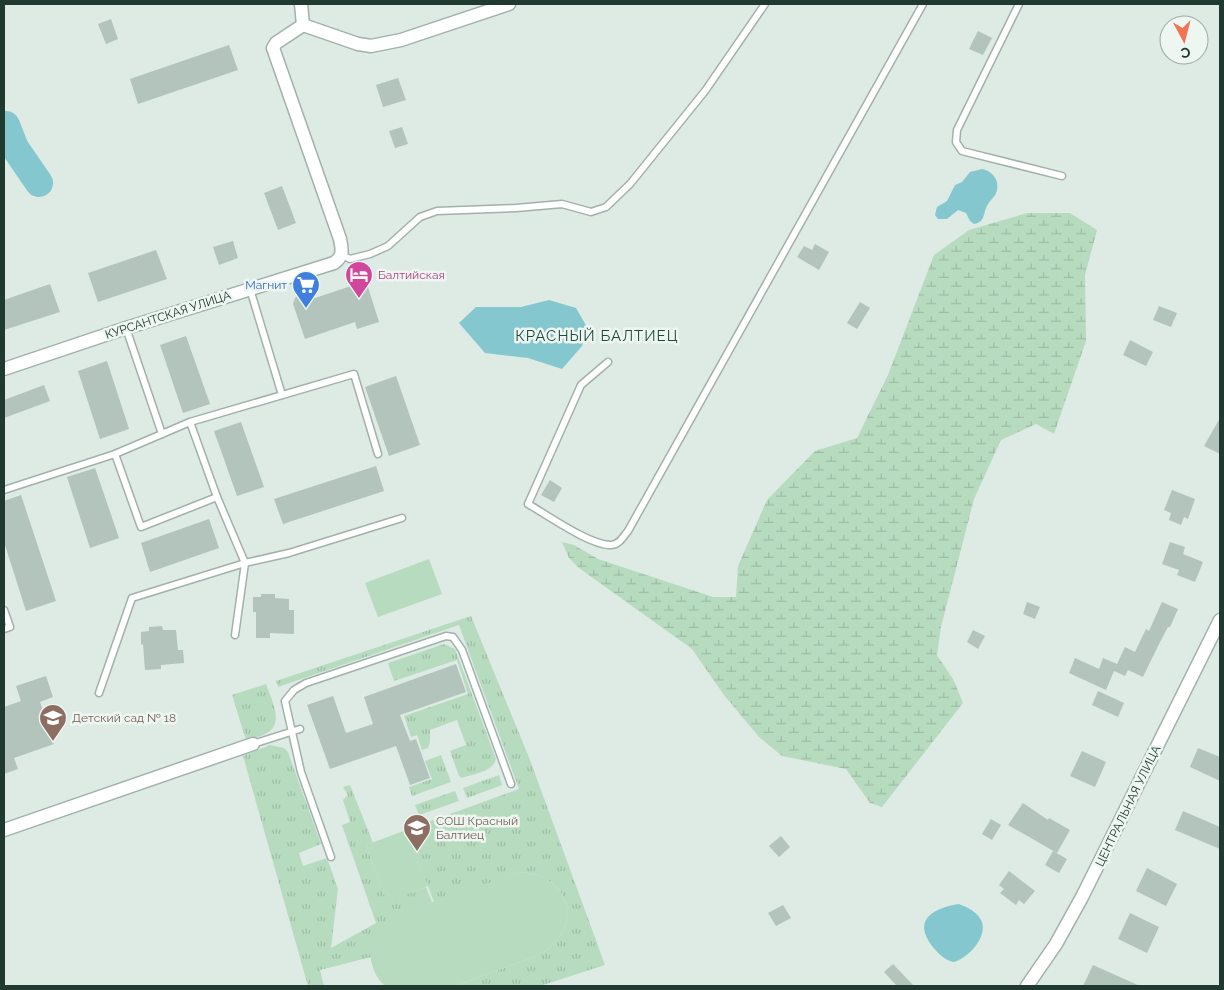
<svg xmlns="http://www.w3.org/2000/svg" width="1224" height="990" font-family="Raleway,sans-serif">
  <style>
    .grass { fill: url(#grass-tufts) }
    .wetland { fill: url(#wetland-marsh) }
    .garden { fill: #b7dbbf }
    .water { fill: #85c7cf }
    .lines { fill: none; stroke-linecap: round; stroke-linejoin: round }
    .river { stroke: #85c7cf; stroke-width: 28 }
    .building { fill: #b3c4bd }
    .service-casing { stroke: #a1b1ab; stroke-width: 9 }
    .minor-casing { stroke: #a1b1ab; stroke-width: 15 }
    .service { stroke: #fff; stroke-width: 6 }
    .minor { stroke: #fff; stroke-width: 12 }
    .labels { text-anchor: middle; stroke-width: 5; stroke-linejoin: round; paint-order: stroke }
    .hotel-label { font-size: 12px; fill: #b23c85; stroke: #eef6f2; text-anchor: start }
    .shop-label { font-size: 12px; fill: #366cbe; stroke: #eef6f2; text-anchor: end }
    .street-label { font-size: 12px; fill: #203931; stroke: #eef6f2 }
    .education-label { font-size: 12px; fill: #785e54; stroke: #eef6f2; text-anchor: start }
    .quarter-label { font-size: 15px; letter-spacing: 1px; fill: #1c4b3d; stroke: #eef6f2 }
  </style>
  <defs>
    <pattern id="grass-tufts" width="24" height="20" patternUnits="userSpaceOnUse" patternTransform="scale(1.25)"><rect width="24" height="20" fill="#b7dbbf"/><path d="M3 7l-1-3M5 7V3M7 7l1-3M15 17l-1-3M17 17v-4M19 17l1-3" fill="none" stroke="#9dbda5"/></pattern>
    <pattern id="wetland-marsh" width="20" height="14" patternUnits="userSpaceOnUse" patternTransform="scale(1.25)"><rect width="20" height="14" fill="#b7dbbf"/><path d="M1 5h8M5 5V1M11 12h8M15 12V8" fill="none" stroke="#9dbda5"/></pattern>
  </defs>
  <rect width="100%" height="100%" fill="#deeae4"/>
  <g class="grass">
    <path d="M471 616 530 760 605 965 540 986H455L539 955C584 930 573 877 522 872L434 902 406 830 519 789 459 625 278 687 276 681Z"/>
    <path d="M444 644 455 649 496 759C493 772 473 774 462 778L459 776 450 751 466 745 457 720 430 730V742L428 748 422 750 417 735 411 737 404 716 468 694 457 660 394 681 388 663Z"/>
    <path d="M266 684C271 699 286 725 265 734 260 737 252 738 246 740L232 695Z"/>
    <path d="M270 745 284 748 288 752 321 844 299 853 303 866 327 858 338 889 331 948 376 923 342 825 350 822 343 800 348 795 343 787 350 785 373 843 366 845 387 901 426 887 432 902C400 914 375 917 371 957L320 970 324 986H308L243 756Z"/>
    <path d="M441 755 451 782 412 796 409 787 432 779 425 761Z"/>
    <path d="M499 775 502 785 467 798 463 788Z"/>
    <path d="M455 791 459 801 419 815 415 805Z"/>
  </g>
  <path class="wetland" d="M1027 213H1070L1097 230 1085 275 1086 341 1054 434 1036 424 1001 440 974 499 941 627 937 655 953 679 963 703 882 807 870 803 846 769 782 756 759 737 724 695 692 649 579 568 569 558 562 542 574 545 598 559 713 597H736L738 566 767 500 815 451 857 438 888 375 934 255 969 230Z"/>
  <g class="garden">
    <path d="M429 559 442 594 378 617 365 583Z"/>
    <path d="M406 830 428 886 387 902 366 845Z"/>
    <path d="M522 872C573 877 584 930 539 955L455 986H385C377 979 373 970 371 960 369 946 376 931 386 922 399 911 420 906 435 901 464 892 493 881 522 872Z"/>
  </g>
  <g class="water">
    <path d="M982 169C993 171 1001 182 996 193 995 197 991 199 989 203 982 211 987 222 974 224L970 221 966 213 958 210 947 219H938L935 215 937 207 947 201 955 185 962 182 970 172Z"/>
    <path d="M549 300 576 308 587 327 582 346 562 369 528 358 485 353 459 323 476 307H521Z"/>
    <path d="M959 904C966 907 974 910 979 917 992 933 969 958 954 962 945 961 938 953 932 946 912 919 934 908 959 904Z"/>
  </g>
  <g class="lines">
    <path class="river" d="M4 125H6L15 148 39 183"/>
  </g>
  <g class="building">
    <path d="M111 19 118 39 106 44 98 24Z"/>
    <path d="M978 31 992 38 983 55 969 49Z"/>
    <path d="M229 45 238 70 138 104 130 79Z"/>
    <path d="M398 78 406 100 383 107 376 85Z"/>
    <path d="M402 127 408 144 395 148 389 131Z"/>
    <path d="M282 186 296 223 278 230 264 193Z"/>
    <path d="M233 241 238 258 219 265 213 247Z"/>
    <path d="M815 244 829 252 819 270 797 257 804 246 812 250Z"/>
    <path d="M156 250 167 279 98 302 88 273Z"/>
    <path d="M366 281 379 322 357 329 355 322 305 339 293 304 295 298 300 293 306 294 312 299Z"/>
    <path d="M50 284 60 312 4 330V300Z"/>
    <path d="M860 302 870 308 857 329 847 323Z"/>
    <path d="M1159 306 1177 313 1171 327 1153 320Z"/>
    <path d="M186 336 210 404 183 413 160 345Z"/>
    <path d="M1130 340 1153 352 1146 366 1123 355Z"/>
    <path d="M107 361 129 429 100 439 78 371Z"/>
    <path d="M396 376 420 445 389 456 365 387Z"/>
    <path d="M44 385 50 401 4 418V400Z"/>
    <path d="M1220 418V454L1204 446Z"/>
    <path d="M241 422 264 487 237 496 214 431Z"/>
    <path d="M376 466 384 491 283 524 274 499Z"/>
    <path d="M95 468 119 538 90 548 67 477Z"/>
    <path d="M550 480 562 488 554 502 541 495Z"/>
    <path d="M1172 490 1195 499 1188 519 1184 517 1181 525 1169 520 1171 513 1164 510Z"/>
    <path d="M21 495 56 601 26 611 4 542V501Z"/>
    <path d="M209 519 219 548 150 572 141 543Z"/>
    <path d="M1170 542 1185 547 1183 554 1203 562 1195 582 1177 575 1179 570 1162 564Z"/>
    <path d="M261 594H275V598L289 599V610H294V634L270 633V638H256V612H253V597H261Z"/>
    <path d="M1027 602 1040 607 1035 619 1023 614Z"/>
    <path d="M1162 602 1178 609 1170 627H1168L1158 646 1143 677 1128 670 1125 676 1114 671 1106 690 1069 673 1075 658 1099 669 1103 658 1117 664 1125 647 1135 652 1146 629 1149 631Z"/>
    <path d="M162 626 163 630H176L178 650H183L184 663 161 665V669L145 670 143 644 141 645V632L149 631V627Z"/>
    <path d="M973 630 985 636 978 649 967 642Z"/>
    <path d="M456 664 466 692 400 715 410 741 416 739 430 778 410 785 396 746 330 769 307 705 333 696 346 733 373 724 364 697Z"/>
    <path d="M46 676 53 697 40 702 54 744 14 758 18 769 4 774V707L21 701 16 686Z"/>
    <path d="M1098 691 1124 703 1118 717 1092 705Z"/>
    <path d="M1198 748 1220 757V781L1190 767Z"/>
    <path d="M1082 751 1106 762 1095 787 1070 776Z"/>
    <path d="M1023 803 1048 820 1049 818 1070 830 1057 853 1008 825Z"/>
    <path d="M1183 811 1220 827V849L1175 830Z"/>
    <path d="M991 819 1001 825 992 840 982 834Z"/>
    <path d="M781 836 790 847 779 857 769 846Z"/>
    <path d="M1053 851 1067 859 1059 873 1045 865Z"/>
    <path d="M1147 868 1177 884 1166 906 1136 891Z"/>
    <path d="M1009 871 1035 891 1024 904 1019 900 1016 905 1000 893 1004 889 999 885Z"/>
    <path d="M783 905 791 918 776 926 768 913Z"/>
    <path d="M1130 913 1159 927 1147 953 1118 939Z"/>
    <path d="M893 964 914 986H897L884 972Z"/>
    <path d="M1093 965 1140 986H1083Z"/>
  </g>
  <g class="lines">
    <defs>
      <g id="service">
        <path d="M1019 4 957 130 956 142 962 151 1062 176"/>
        <path d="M342 255 350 259 370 254 388 246 420 217 437 211 516 208 562 204 591 212 606 207 630 184 705 91 765 4"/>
        <path d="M250 289 282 395"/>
        <path d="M126 328 162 434"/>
        <path d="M608 362 581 385 528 504C547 515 591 546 611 545 619 545 623 537 628 531L923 4"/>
        <path d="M190 422 217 497 245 563 235 635"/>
        <path d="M115 454 141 527 217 497"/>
        <path d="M4 490 115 454 190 422 354 374 378 454"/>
        <path d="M4 610 10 627 4 629"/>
        <path d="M99 693 132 598 245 563 289 553 402 518"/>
        <path d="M253 744 300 729"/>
        <path d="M331 857 301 772 285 701 294 690 306 683 446 636 453 637 462 650 511 784"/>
      </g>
      <g id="minor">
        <path d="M301 4 303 25"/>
        <path d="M303 25 358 44 371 46 401 40 509 4"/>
        <path d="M4 369 126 328 334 263C344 256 342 249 340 239L273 48 276 43 303 25"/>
        <path d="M4 830 253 744"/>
        <path d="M1027 986 1056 944 1082 897 1220 620"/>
      </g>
    </defs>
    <use href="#service" class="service-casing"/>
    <use href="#minor" class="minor-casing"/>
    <use href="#service" class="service"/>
    <use href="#minor" class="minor"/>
  </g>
  <defs>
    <symbol id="hotel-pin" viewBox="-11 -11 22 30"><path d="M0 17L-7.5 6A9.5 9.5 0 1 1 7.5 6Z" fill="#d1479c" stroke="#eef6f2"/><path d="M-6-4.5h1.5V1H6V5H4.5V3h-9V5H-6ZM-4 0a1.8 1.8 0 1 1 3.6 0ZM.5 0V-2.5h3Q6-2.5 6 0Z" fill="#fff"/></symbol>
    <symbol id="supermarket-pin" viewBox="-11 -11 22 30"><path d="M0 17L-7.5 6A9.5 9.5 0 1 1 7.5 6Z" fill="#3f7fe0" stroke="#eef6f2"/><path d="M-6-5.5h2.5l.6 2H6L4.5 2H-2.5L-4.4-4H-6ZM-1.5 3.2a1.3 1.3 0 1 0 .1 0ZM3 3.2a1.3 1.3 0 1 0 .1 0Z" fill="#fff"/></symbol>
    <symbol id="school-pin" viewBox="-11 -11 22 30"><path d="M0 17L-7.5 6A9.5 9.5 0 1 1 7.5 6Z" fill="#8d6e63" stroke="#eef6f2"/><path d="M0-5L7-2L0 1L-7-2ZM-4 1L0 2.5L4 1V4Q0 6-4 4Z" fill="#fff"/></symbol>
  </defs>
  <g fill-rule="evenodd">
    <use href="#hotel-pin" x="343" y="259" width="32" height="43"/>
    <use href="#supermarket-pin" x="290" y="269" width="32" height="43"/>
    <use href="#school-pin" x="37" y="702" width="32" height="43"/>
    <use href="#school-pin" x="401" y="812" width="32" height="43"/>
  </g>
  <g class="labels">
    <g class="hotel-label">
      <text x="378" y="279">Балтийская</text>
    </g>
    <g class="shop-label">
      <text x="287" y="289">Магнит</text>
    </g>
    <g class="street-label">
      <text transform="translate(168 315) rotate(-18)" y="4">КУРСАНТСКАЯ УЛИЦА</text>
      <text transform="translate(1128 806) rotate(-64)" y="4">ЦЕНТРАЛЬНАЯ УЛИЦА</text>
    </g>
    <g class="education-label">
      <text x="72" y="722">Детский сад № 18</text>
      <text x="436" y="825">СОШ Красный<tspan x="436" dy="14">Балтиец</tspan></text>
    </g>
    <g class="quarter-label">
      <text x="597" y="341">КРАСНЫЙ БАЛТИЕЦ</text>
    </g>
  </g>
  <rect width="1224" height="990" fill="none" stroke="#203931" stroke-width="10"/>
  <g transform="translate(1184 40) rotate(173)"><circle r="24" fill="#eef6f2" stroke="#9caaa5"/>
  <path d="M0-4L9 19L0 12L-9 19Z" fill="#f17455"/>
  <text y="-8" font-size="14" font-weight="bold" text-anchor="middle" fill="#203931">С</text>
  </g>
</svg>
